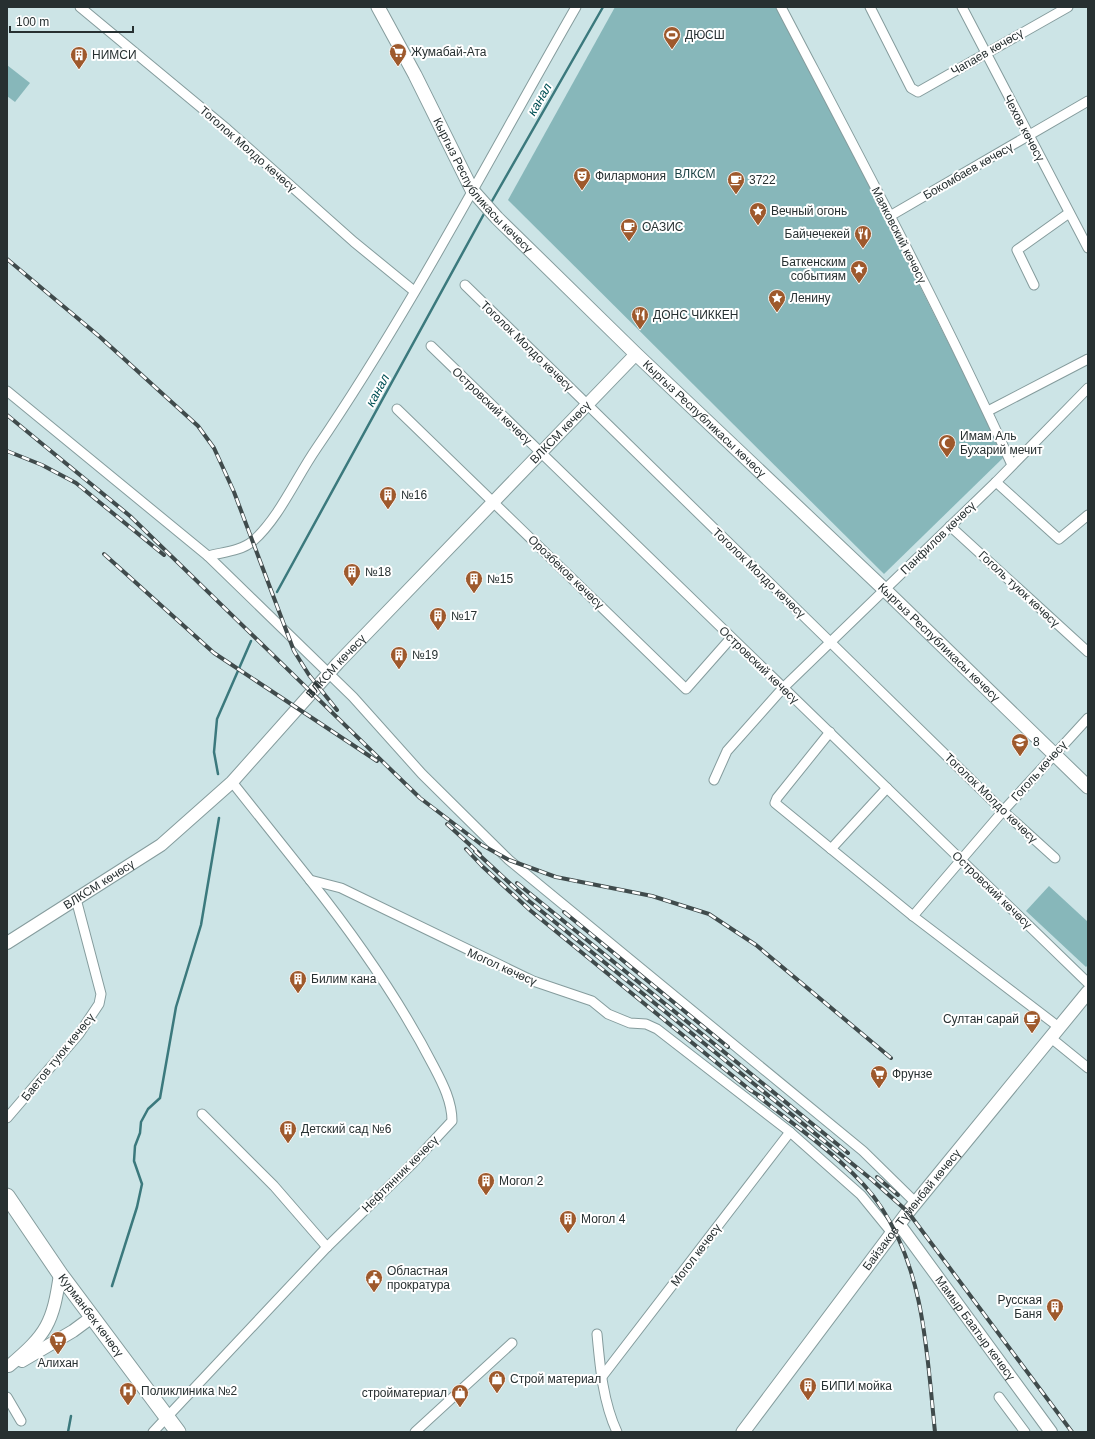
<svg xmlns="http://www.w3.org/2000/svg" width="1095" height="1439" font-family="Helvetica,sans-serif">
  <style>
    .green { fill: #87b7ba }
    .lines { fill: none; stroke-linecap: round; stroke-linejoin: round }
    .stream { stroke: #3b797d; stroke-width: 2.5 }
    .minor-casing { stroke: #859c9d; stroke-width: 11 }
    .tertiary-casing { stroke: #859c9d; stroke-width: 14 }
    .secondary-casing { stroke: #859c9d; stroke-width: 15 }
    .primary-casing { stroke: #859c9d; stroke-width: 17 }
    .minor { stroke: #fff; stroke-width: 9 }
    .tertiary { stroke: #fff; stroke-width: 12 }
    .secondary { stroke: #fff; stroke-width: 13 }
    .primary { stroke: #fff; stroke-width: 15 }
    .rail-casing { stroke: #404b4c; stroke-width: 4 }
    .rail { stroke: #fff; stroke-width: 2.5; stroke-dasharray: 8; stroke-linecap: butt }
    .labels { text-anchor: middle; stroke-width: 4; stroke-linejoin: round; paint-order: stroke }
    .poi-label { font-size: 12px; fill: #273031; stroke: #fff; text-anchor: start }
    .street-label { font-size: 12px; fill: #273031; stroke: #fff }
    .park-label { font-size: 12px; fill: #173f42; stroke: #fff }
    .water-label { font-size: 13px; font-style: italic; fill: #015055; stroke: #fff }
  </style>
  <rect width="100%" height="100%" fill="#cce4e6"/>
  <g class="green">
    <path d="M615 7H780L1005 456 884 574 508 200Z"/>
    <path d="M7 65 30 83 15 102 7 96Z"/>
    <path d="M1049 886 1088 922V965L1086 967 1026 911Z"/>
  </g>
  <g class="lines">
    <g class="stream">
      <path d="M492 201 603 7"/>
      <path d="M277 592 485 212"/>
      <path d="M218 774 214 752 217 719 251 641"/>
      <path d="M112 1286 137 1207 142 1184 134 1161 135 1146 140 1133 141 1122 148 1109 160 1098 176 1007 201 925 219 818"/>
      <path d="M68 1432 71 1416"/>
    </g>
    <defs>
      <g id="minor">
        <path d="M80 7 227 129 354 242 414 291"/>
        <path d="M781 7C860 158 941 309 1012 465"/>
        <path d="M870 7 911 88 918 92 1068 7"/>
        <path d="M962 7 1088 248"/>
        <path d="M890 216 1088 101"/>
        <path d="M465 285 1003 811 1055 858"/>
        <path d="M1034 285 1017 250 1069 213"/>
        <path d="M431 346 1088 983"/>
        <path d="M7 391 208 556C223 552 241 551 253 541 279 518 296 478 316 449 412 308 491 155 576 7"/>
        <path d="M397 409 686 689 731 638"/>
        <path d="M988 411 1088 359"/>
        <path d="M996 482 1059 539 1088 515"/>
        <path d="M950 526 1088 652"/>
        <path d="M208 556 353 697 422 774 509 860 863 1151 916 1203"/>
        <path d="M830 732 777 798 775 803 913 916 1060 1028"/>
        <path d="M714 780 727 751 783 688 996 482 1088 388"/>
        <path d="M232 782 310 880 341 888 533 981 592 1001 608 1014 630 1023 646 1024 657 1029 790 1132 861 1195 892 1233"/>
        <path d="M831 849 887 788"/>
        <path d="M913 916 1003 811 1088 718"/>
        <path d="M1051 1038 1088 1068"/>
        <path d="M202 1114 274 1186 327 1247"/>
        <path d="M7 1118 79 1034 99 1004 101 994 76 899"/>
        <path d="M597 1334C600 1367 603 1402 617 1432"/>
        <path d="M601 1378 790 1132"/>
        <path d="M7 1397 21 1421"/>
        <path d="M999 1397 1025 1432"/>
        <path d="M153 1432 327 1247 413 1163 452 1121C452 1102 443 1084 434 1067 400 1001 356 938 310 880"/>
        <path d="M415 1432 512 1343"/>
      </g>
      <g id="tertiary">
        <path id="s1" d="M7 943 161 845 232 782 338 663 636 354"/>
        <path id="s2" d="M899 1224 1051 1432"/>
        <path d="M22 1361 73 1331 92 1317"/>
        <path d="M9 1366C47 1334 53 1323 60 1274"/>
      </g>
      <g id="secondary">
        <path id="s3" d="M378 7 415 75 472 190 497 218 636 354 885 590 1088 787"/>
        <path id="s4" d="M743 1432 908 1212 1088 992"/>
      </g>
      <g id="primary">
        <path id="s5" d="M7 1196 60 1274 178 1432"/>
      </g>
    </defs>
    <use href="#minor" class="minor-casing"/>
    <use href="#tertiary" class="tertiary-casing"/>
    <use href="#secondary" class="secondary-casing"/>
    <use href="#primary" class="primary-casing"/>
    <use href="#minor" class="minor"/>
    <use href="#tertiary" class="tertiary"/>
    <use href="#secondary" class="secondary"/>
    <use href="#primary" class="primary"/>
    <defs>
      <g id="rail">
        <path d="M7 259 100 337 198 426 214 448 234 492 294 651 309 675 337 710"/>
        <path d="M7 415 130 516 420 798 482 845 509 860 556 877 652 896 709 914 756 945 891 1058"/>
        <path d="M7 451 42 465 76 483 164 555"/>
        <path d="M104 554 214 653 377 761"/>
        <path d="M447 824 480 854"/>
        <path d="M466 849 482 866 531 911 750 1090 763 1098"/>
        <path d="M475 851 529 901 871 1179 908 1212 1072 1432"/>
        <path d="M517 883 848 1153"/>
        <path d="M564 912 728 1047"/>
        <path d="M758 1096C797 1128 854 1165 881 1207 925 1273 927 1356 935 1432"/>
        <path d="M877 1177 898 1195"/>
      </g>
    </defs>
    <use href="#rail" class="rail-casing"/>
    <use href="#rail" class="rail"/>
  </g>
  <defs>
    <symbol id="stadium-pin" viewBox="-11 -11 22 30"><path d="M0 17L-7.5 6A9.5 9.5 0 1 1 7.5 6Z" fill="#9e592c" stroke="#fff"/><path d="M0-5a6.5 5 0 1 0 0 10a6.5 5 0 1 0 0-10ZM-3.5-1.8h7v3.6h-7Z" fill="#fff"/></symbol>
    <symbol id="supermarket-pin" viewBox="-11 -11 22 30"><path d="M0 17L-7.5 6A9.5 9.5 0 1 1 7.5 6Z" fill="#9e592c" stroke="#fff"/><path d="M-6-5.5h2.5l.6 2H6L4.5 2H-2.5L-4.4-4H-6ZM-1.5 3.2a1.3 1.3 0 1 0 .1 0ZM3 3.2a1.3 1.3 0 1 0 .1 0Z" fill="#fff"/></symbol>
    <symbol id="building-pin" viewBox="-11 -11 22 30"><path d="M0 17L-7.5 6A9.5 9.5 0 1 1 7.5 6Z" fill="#9e592c" stroke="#fff"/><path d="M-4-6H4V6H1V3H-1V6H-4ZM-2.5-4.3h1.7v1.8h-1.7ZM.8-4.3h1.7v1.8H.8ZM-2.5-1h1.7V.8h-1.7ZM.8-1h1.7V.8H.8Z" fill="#fff"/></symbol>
    <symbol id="theatre-pin" viewBox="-11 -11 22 30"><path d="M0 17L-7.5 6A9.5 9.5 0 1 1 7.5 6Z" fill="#9e592c" stroke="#fff"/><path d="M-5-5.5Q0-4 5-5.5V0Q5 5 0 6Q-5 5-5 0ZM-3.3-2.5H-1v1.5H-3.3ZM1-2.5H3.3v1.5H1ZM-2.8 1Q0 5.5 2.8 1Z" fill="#fff"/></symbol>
    <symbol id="cafe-pin" viewBox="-11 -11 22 30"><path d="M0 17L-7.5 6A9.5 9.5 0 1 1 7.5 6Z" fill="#9e592c" stroke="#fff"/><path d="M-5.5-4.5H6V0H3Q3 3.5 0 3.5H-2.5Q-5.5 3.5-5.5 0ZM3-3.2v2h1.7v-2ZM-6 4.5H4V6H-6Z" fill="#fff"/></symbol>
    <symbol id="sight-pin" viewBox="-11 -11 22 30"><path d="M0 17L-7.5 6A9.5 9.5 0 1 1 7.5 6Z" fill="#9e592c" stroke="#fff"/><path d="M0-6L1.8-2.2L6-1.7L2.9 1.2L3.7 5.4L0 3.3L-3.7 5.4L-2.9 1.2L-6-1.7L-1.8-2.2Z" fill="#fff"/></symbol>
    <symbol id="restaurant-pin" viewBox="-11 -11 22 30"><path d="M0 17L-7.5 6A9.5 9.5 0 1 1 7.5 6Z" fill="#9e592c" stroke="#fff"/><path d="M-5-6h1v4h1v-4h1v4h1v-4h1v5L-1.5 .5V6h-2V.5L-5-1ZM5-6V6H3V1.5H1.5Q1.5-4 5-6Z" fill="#fff"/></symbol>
    <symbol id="mosque-pin" viewBox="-11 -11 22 30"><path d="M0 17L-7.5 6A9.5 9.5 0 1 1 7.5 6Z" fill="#9e592c" stroke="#fff"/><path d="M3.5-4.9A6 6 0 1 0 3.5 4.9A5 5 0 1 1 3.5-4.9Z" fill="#fff"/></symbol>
    <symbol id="school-pin" viewBox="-11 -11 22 30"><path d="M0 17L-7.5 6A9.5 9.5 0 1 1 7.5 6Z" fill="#9e592c" stroke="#fff"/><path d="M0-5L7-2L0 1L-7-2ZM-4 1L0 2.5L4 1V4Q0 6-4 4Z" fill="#fff"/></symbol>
    <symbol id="civic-pin" viewBox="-11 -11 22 30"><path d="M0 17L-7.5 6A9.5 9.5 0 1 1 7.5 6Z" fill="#9e592c" stroke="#fff"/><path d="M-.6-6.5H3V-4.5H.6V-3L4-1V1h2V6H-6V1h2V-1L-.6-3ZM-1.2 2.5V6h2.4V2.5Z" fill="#fff"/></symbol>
    <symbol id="shop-pin" viewBox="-11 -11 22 30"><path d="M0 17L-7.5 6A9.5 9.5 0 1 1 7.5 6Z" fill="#9e592c" stroke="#fff"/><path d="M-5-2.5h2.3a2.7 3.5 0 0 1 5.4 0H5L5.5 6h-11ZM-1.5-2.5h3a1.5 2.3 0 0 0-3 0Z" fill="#fff"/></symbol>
    <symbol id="hospital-pin" viewBox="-11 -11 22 30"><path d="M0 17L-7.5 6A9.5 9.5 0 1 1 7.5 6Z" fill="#9e592c" stroke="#fff"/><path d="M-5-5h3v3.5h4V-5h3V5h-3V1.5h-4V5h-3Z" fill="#fff"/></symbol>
  </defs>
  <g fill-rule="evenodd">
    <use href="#stadium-pin" x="662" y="25" width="20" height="27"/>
    <use href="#supermarket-pin" x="388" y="42" width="20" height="27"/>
    <use href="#building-pin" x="69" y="45" width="20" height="27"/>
    <use href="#theatre-pin" x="572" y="166" width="20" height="27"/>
    <use href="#cafe-pin" x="726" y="170" width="20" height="27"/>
    <use href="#sight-pin" x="748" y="201" width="20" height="27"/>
    <use href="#cafe-pin" x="619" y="217" width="20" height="27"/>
    <use href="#restaurant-pin" x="853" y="224" width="20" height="27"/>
    <use href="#sight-pin" x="849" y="259" width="20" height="27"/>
    <use href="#sight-pin" x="767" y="288" width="20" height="27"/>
    <use href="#restaurant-pin" x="630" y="305" width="20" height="27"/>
    <use href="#mosque-pin" x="937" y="433" width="20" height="27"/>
    <use href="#building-pin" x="378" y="485" width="20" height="27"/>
    <use href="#building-pin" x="342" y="562" width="20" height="27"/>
    <use href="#building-pin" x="464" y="569" width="20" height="27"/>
    <use href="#building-pin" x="428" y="606" width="20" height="27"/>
    <use href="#building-pin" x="389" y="645" width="20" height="27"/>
    <use href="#school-pin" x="1010" y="732" width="20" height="27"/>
    <use href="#building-pin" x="288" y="969" width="20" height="27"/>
    <use href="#cafe-pin" x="1022" y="1009" width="20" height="27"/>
    <use href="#supermarket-pin" x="869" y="1064" width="20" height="27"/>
    <use href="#building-pin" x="278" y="1119" width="20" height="27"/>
    <use href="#building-pin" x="476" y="1171" width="20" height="27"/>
    <use href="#building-pin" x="558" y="1209" width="20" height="27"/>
    <use href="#civic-pin" x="364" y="1268" width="20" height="27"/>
    <use href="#building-pin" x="1045" y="1297" width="20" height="27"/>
    <use href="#supermarket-pin" x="48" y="1330" width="20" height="27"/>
    <use href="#shop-pin" x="487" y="1369" width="20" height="27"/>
    <use href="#building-pin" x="798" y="1376" width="20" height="27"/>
    <use href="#hospital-pin" x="118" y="1381" width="20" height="27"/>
    <use href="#shop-pin" x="450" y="1383" width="20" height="27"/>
  </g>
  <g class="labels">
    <g class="poi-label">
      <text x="685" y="39">ДЮСШ</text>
      <text x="411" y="56">Жумабай-Ата</text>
      <text x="92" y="59">НИМСИ</text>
      <text x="595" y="180">Филармония</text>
      <text x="749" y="184">3722</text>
      <text x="771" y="215">Вечный огонь</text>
      <text x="642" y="231">ОАЗИС</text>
      <text x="850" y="238" text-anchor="end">Байчечекей</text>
      <text x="846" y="266" text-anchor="end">Баткенским<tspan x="846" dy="14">событиям</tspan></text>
      <text x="790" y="302">Ленину</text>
      <text x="653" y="319">ДОНС ЧИККЕН</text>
      <text x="960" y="440">Имам Аль<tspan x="960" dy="14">Бухарий мечит</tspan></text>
      <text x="401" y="499">№16</text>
      <text x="365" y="576">№18</text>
      <text x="487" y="583">№15</text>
      <text x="451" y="620">№17</text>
      <text x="412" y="659">№19</text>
      <text x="1033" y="746">8</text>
      <text x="311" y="983">Билим кана</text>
      <text x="1019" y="1023" text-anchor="end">Султан сарай</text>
      <text x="892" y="1078">Фрунзе</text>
      <text x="301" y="1133">Детский сад №6</text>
      <text x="499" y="1185">Могол 2</text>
      <text x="581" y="1223">Могол 4</text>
      <text x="387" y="1275">Областная<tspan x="387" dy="14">прократура</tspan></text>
      <text x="1042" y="1304" text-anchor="end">Русская<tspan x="1042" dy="14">Баня</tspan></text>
      <text x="58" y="1367" text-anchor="middle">Алихан</text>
      <text x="510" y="1383">Строй материал</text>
      <text x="821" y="1390">БИПИ мойка</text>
      <text x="141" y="1395">Поликлиника №2</text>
      <text x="447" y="1397" text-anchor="end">стройматериал</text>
    </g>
    <g class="street-label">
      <text transform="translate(987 52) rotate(-30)" y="4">Чапаев көчөсү</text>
      <text transform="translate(1024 128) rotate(62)" y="4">Чехов көчөсү</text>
      <text transform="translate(248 149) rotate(41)" y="4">Тоголок Молдо көчөсү</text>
      <text transform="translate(968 171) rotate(-30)" y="4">Бокомбаев көчөсү</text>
      <text dy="4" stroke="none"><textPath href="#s3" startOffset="208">Кыргыз Республикасы көчөсү</textPath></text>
      <text transform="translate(899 235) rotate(63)" y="4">Маяковский көчөсү</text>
      <text transform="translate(527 346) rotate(44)" y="4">Тоголок Молдо көчөсү</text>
      <text transform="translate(492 406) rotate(44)" y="4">Островский көчөсү</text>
      <text dy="4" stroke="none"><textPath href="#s3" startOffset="532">Кыргыз Республикасы көчөсү</textPath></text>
      <text dy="4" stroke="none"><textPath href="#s1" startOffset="757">ВЛКСМ көчөсү</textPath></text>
      <text transform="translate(938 538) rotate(-44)" y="4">Панфилов көчөсү</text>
      <text transform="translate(566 572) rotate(44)" y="4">Орозбеков көчөсү</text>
      <text transform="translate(759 573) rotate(44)" y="4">Тоголок Молдо көчөсү</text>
      <text transform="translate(1019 589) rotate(43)" y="4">Гоголь туюк көчөсү</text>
      <text dy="4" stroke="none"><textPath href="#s3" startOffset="856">Кыргыз Республикасы көчөсү</textPath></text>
      <text transform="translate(759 665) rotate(44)" y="4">Островский көчөсү</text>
      <text dy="4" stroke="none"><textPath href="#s1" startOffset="433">ВЛКСМ көчөсү</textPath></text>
      <text transform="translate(1039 771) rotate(-48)" y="4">Гоголь көчөсү</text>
      <text transform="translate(991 798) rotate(44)" y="4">Тоголок Молдо көчөсү</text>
      <text dy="4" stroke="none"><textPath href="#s1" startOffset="109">ВЛКСМ көчөсү</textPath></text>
      <text transform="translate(992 890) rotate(44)" y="4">Островский көчөсү</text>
      <text transform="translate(502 967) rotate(24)" y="4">Могол көчөсү</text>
      <text transform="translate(58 1057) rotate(-51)" y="4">Баетов туюк көчөсү</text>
      <text transform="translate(400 1174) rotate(-45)" y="4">Нефтянник көчөсү</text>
      <text dy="4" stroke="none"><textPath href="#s4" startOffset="279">Байзаков Түмөнбай көчөсү</textPath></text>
      <text transform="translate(696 1255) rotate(-53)" y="4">Могол көчөсү</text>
      <text dy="4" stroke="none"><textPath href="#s5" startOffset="146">Курманбек көчөсү</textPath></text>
      <text dy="4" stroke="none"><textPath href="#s2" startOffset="129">Мамыр Баатыр көчөсү</textPath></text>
    </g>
    <g class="park-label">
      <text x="695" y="178">ВЛКСМ</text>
    </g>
    <g class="water-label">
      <text transform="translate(539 99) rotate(-60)" y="5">канал</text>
      <text transform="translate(377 390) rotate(-61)" y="5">канал</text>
    </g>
  </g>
  <rect width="1095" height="1439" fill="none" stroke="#273031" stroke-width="16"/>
  <path d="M10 26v6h123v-6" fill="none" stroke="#273031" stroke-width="2"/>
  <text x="16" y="26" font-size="12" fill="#273031" stroke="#ffffff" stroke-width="3" paint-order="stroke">100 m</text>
</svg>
